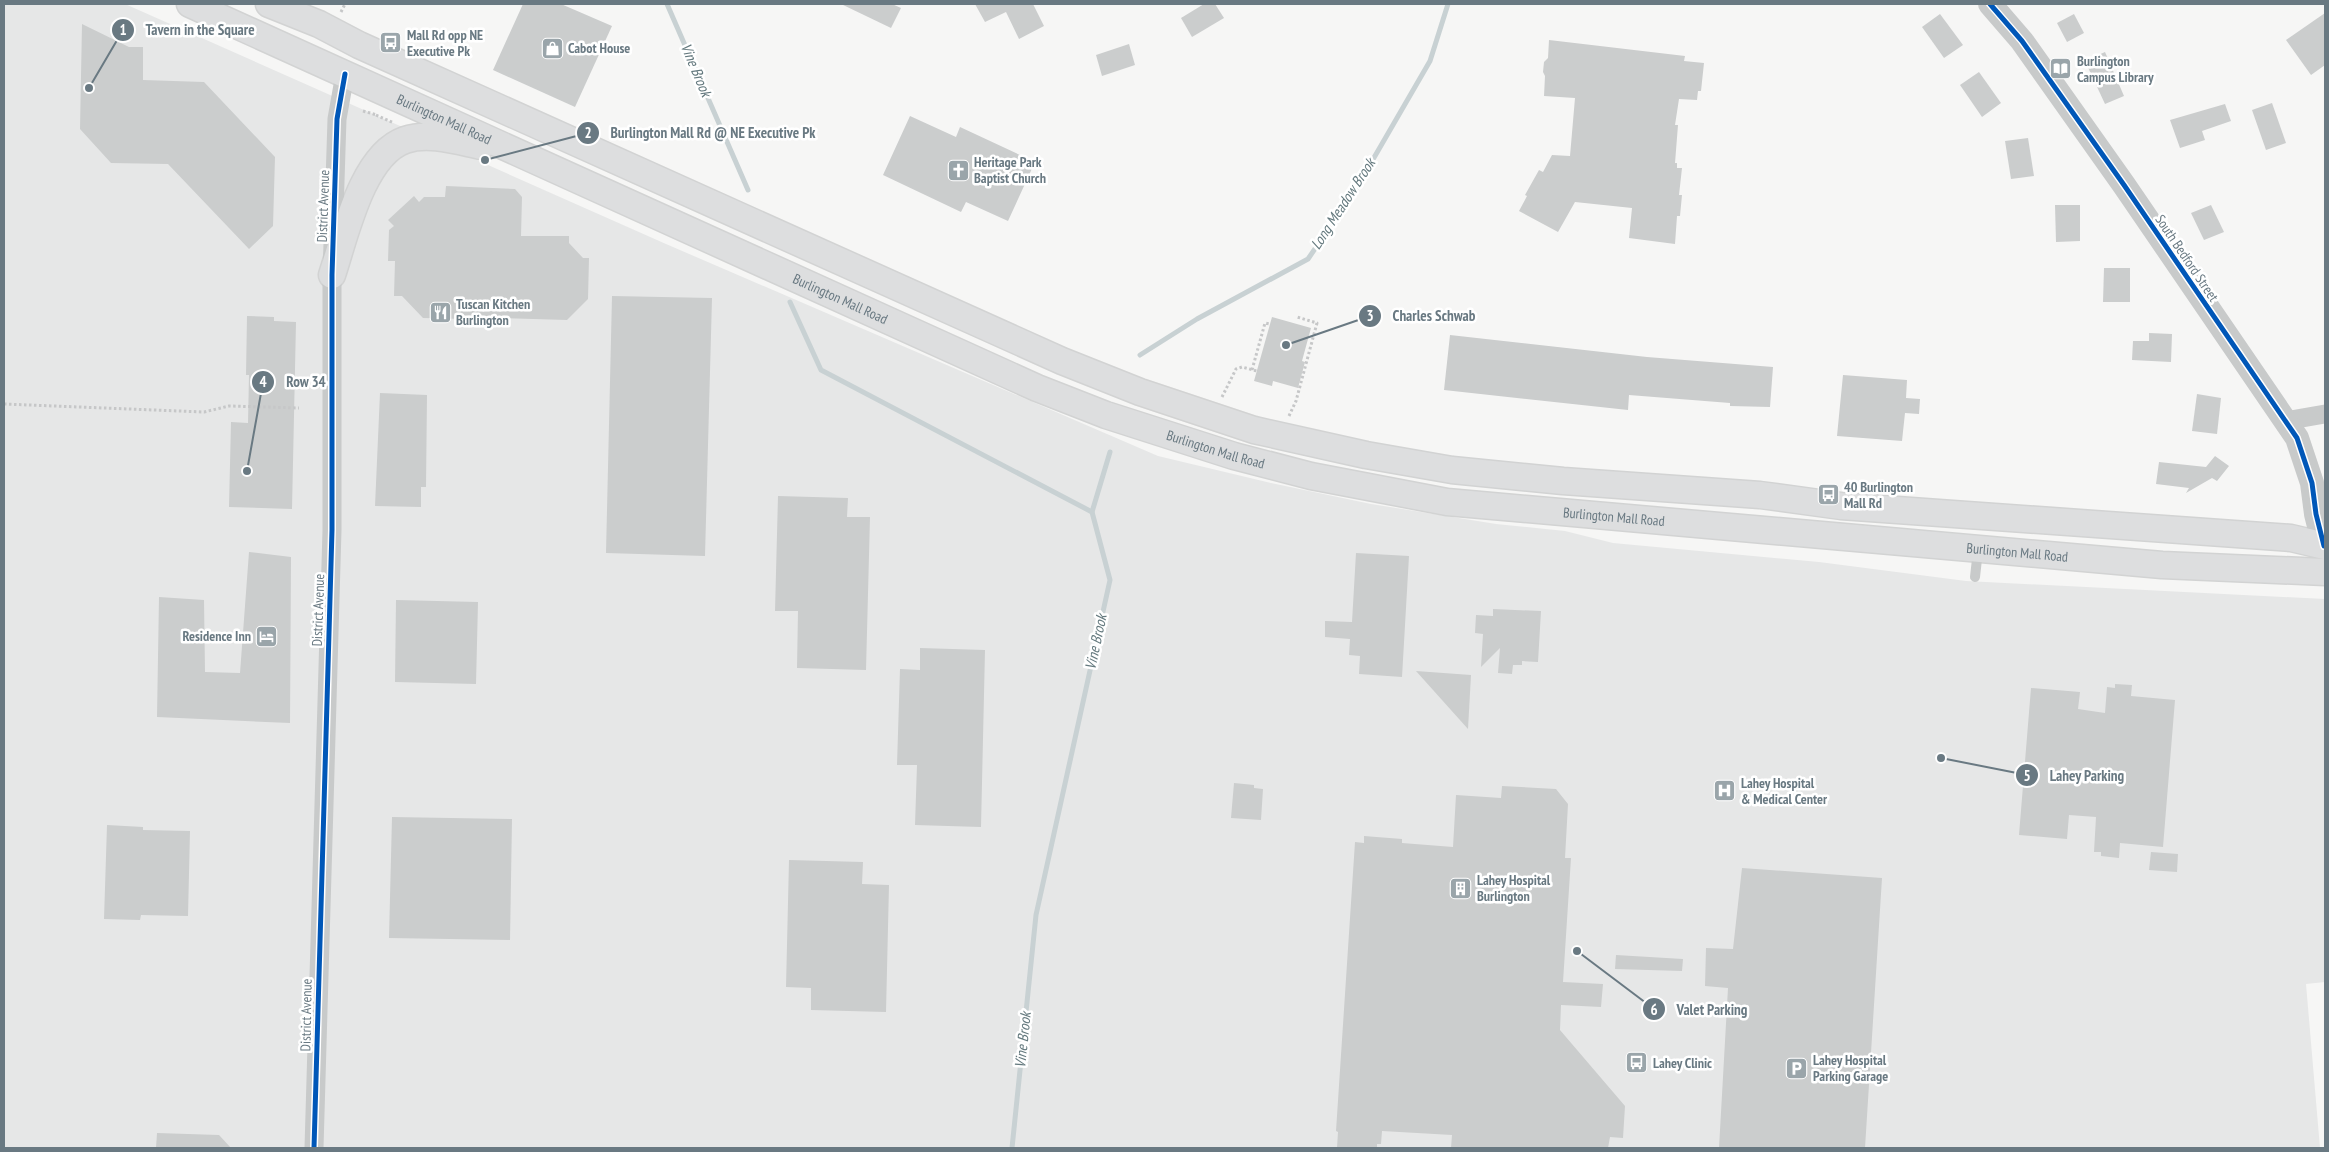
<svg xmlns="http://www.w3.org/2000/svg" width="2329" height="1152" font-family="'PT Sans Narrow',sans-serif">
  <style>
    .built { fill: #e6e7e7 }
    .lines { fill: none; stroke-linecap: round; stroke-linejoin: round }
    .stream { stroke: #c8d1d3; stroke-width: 5 }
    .building { fill: #cbcdcd }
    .secondary-casing { stroke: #d2d3d3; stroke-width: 29 }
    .path { stroke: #c6c7c8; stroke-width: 3; stroke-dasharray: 2.5 2.5; stroke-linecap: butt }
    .service { stroke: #c8caca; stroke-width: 10 }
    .minor { stroke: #c8caca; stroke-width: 19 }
    .tertiary { stroke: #c8caca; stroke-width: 24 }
    .secondary { stroke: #dddedf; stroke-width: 26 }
    .cycleway-casing { stroke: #fff; stroke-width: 8 }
    .cycleway { stroke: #0057b8; stroke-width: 5 }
    .labels { text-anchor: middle; stroke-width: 5; stroke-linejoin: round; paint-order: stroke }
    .poi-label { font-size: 14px; font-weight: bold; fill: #697982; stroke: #fff; text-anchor: start }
    .street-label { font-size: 14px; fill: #697982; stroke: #fff }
    .water-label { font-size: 15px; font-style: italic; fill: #64797e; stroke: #fff }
    .leader { fill: none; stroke: #697982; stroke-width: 2 }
    .callout-dot { fill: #697982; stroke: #fff; stroke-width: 2 }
    .mark-label { font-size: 15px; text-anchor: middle; font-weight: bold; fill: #fff }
    .callout-label { font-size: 15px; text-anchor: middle; font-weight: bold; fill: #697982; stroke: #fff; stroke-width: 5; stroke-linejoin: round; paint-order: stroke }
  </style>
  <rect width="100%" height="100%" fill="#f6f6f5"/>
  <path class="built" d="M4 4H125L666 244 1158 456 1271 483 1371 504 1496 524 1565 531 1613 543 1819 562 1966 581 2325 599V982L2306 984 2320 1148H4Z"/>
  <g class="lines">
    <g class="stream">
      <path d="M667 4 748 190"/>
      <path d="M790 302 821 370 1092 512 1110 580 1036 915 1012 1148"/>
      <path d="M1140 355 1197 319 1308 259 1357 187 1430 61 1448 4"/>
      <path d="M1092 512 1110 452"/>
    </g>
  </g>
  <g class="building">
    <path d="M523 4H561L612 26 575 107 493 70Z"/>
    <path d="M841 4H892L901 8 891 28Z"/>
    <path d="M975 4H1033L1044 26 1019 39 1006 12 985 22Z"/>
    <path d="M1204 4H1215L1224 18 1192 37 1181 18Z"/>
    <path d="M2325 13V65L2311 75 2286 40Z"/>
    <path d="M1940 14 1963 45 1944 58 1922 27Z"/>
    <path d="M2074 14 2084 33 2067 42 2057 23Z"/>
    <path d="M82 24 129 47H143V80L204 82 275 157 273 226 249 249 168 164 111 163 80 129Z"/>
    <path d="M1549 40 1685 56 1684 61 1704 63 1701 91H1698L1697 100 1679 99 1675 125H1678L1675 163H1677V168H1682L1679 195H1682L1680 216H1677L1675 244 1629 238 1632 208 1575 202 1558 232 1519 211 1527 196 1525 195 1539 170 1543 172 1552 155 1570 156 1575 98 1544 96 1545 76 1543 72 1544 62 1548 58Z"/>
    <path d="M1129 44 1135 65 1102 76 1096 55Z"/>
    <path d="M2105 52 2124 96 2105 104 2085 61Z"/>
    <path d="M1979 72 2001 103 1982 117 1960 85Z"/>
    <path d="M2272 103 2286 143 2266 150 2252 110Z"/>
    <path d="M2225 104 2231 121 2202 131 2205 140 2180 148 2170 120Z"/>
    <path d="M910 116 956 137 960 127 1035 162 1008 221 966 202 961 212 883 175Z"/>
    <path d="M2028 138 2034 176 2011 179 2005 141Z"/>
    <path d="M446 186 515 189 522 197 521 236H569V243L583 258H589L588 299 567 320 465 317 464 319 423 318 402 296H394L395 261H388L389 230 394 226 388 220 414 196 419 202 424 197H445Z"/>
    <path d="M2055 205H2080V241L2056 242Z"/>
    <path d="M2211 205 2224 232 2204 240 2191 213Z"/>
    <path d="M2104 268H2130V302H2103Z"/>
    <path d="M612 296 712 298 705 556 606 553Z"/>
    <path d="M247 316 274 317V321L296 322 292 509 229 507 231 422 248 423 249 375H246Z"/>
    <path d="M1272 317 1311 328 1302 361 1305 362 1298 388 1273 381 1272 386 1254 381Z"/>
    <path d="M2149 333 2172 334 2171 362 2132 360 2133 341H2149Z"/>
    <path d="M1450 335 1647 357 1773 367 1770 407 1730 406V403L1629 395 1628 410 1444 390Z"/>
    <path d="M1843 375 1907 380 1906 398 1920 399 1919 414 1905 413 1902 441 1837 436Z"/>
    <path d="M380 393 427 395 426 487H421V507L375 506Z"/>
    <path d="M2197 394 2221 398 2217 434 2192 431Z"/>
    <path d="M2215 456 2229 466 2217 481 2212 478 2186 493 2189 488 2156 484 2159 462 2206 467Z"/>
    <path d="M778 496 848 498 847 517H870L866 670 797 668 798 611H775Z"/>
    <path d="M249 552 291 557 290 723 157 717 159 597 204 600 205 672 240 673Z"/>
    <path d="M1356 553 1409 556 1402 677 1359 674 1360 656 1349 655 1350 639 1325 637V621L1352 622Z"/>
    <path d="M396 600 478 602 476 684 395 682Z"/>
    <path d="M1493 609 1541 611 1538 662 1522 661V665H1513L1512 674 1498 673 1500 648 1481 667 1483 634 1475 633 1476 615 1493 616Z"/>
    <path d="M920 648 985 650 981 827 915 825 917 765H897L900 669 920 670Z"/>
    <path d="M1416 671 1471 675 1468 729Z"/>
    <path d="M2115 684 2132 685 2131 696 2175 700 2163 847 2120 843 2119 858 2101 856V852H2094L2096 817 2069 815 2067 839 2019 835 2031 688 2080 692 2078 709 2105 713 2107 687 2115 688Z"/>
    <path d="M1234 783 1254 785V788L1263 789 1261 820 1231 818Z"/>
    <path d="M1502 786 1556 789 1568 804 1565 858H1571L1563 982 1603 984 1601 1007 1561 1005 1560 1030 1625 1106 1623 1138 1610 1137 1608 1148H1451L1452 1135 1382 1131 1381 1144H1377V1148H1337L1338 1132 1336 1131 1355 842 1364 843V836L1402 839V843L1453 847 1456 795 1501 798Z"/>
    <path d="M392 817 512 819 510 940 389 938Z"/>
    <path d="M107 825 143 827V830L190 831 188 916 141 915 140 920 104 919Z"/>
    <path d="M2151 852 2178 854 2177 872 2149 870Z"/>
    <path d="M789 860 863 862 862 884 889 885 886 1012 811 1010V988L786 987Z"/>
    <path d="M1742 868 1882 878 1865 1148H1719L1728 988 1705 986 1706 948 1733 949Z"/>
    <path d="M1616 955 1683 959 1682 971 1615 969Z"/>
    <path d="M157 1133 219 1135 231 1148H156Z"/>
  </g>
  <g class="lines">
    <defs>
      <g id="secondary">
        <path id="s1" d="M190 4 1037 388 1106 415 1234 456 1311 476 1447 502 2162 565 2325 572"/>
        <path d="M269 4 319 24 359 45 1062 361 1140 392 1254 430 1366 455 1452 470 1563 481 1760 495 1841 506 2291 538 2325 546"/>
        <path d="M332 275C345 236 362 155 405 140 429 132 457 141 481 146"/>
      </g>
    </defs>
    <use href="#secondary" class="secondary-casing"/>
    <g class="path">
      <path d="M341 12 345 4"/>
      <path d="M363 111 377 115"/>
      <path d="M376 115 394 123"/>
      <path d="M1252 370 1265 323 1270 324"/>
      <path d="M1222 397 1236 369 1242 367 1257 371"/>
      <path d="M4 404 204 412 229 406 299 408"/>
      <path d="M1289 416 1296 401 1317 323 1297 317"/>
    </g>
    <path class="service" d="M1975 577 1978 550"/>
    <g class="minor">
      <path d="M2285 421 2325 414"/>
      <path d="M314 1148 332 530V275L337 119 345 74"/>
    </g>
    <path class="tertiary" d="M1990 4 2022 41 2124 185 2297 438 2312 483 2316 514 2324 546"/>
    <use href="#secondary" class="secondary"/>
    <defs>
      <g id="cycleway">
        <path d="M1990 4 2022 41 2124 185 2297 438 2312 483 2316 514 2324 546"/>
        <path d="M314 1148 332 530V275L337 119 345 74"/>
      </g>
    </defs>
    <use href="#cycleway" class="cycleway-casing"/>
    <use href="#cycleway" class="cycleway"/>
  </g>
  <defs>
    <symbol id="bus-square" viewBox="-11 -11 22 22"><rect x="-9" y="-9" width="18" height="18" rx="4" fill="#9aa5aa" stroke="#fff"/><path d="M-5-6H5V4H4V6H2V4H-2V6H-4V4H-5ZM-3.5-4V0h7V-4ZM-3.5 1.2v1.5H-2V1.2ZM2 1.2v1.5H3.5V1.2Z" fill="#fff"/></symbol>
    <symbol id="shop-square" viewBox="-11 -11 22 22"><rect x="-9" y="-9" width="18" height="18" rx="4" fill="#9aa5aa" stroke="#fff"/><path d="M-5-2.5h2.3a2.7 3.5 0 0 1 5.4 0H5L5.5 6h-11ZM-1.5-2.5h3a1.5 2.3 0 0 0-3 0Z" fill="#fff"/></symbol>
    <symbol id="library-square" viewBox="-11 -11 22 22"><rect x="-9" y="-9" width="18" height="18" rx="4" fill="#9aa5aa" stroke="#fff"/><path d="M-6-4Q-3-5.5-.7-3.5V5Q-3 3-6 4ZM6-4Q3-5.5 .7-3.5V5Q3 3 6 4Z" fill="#fff"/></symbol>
    <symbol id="church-square" viewBox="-11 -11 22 22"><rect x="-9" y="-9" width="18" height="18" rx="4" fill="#9aa5aa" stroke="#fff"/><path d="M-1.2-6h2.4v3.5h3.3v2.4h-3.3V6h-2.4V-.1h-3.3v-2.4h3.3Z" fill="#fff"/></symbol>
    <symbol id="restaurant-square" viewBox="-11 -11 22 22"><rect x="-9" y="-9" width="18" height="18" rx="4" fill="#9aa5aa" stroke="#fff"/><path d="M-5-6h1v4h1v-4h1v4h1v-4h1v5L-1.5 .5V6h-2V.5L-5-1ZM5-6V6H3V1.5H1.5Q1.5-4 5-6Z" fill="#fff"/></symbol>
    <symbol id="hotel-square" viewBox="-11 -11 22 22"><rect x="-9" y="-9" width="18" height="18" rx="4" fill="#9aa5aa" stroke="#fff"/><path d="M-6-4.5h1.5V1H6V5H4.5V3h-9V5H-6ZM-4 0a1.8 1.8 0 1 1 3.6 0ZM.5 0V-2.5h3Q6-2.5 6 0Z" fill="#fff"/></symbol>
    <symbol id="hospital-square" viewBox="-11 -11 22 22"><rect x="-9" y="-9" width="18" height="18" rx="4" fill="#9aa5aa" stroke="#fff"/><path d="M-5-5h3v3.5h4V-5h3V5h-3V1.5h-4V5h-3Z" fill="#fff"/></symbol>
    <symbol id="building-square" viewBox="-11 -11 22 22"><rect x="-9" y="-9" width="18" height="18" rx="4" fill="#9aa5aa" stroke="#fff"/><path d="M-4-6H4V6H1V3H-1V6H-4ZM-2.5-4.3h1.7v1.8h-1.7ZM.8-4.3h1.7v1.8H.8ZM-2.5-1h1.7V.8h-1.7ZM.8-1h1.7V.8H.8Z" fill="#fff"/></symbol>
    <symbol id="parking-square" viewBox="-11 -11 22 22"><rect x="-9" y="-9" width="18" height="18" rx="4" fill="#9aa5aa" stroke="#fff"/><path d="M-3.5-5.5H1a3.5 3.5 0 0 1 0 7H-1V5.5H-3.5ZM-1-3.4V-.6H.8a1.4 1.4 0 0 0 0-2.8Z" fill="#fff"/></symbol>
  </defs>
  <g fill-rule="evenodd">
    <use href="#bus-square" x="378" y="30" width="25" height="25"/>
    <use href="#shop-square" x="540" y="36" width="25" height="25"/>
    <use href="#library-square" x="2048" y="56" width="25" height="25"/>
    <use href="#church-square" x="946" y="158" width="25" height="25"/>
    <use href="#restaurant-square" x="428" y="300" width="25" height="25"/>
    <use href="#bus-square" x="1816" y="482" width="25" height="25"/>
    <use href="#hotel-square" x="254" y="624" width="25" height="25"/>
    <use href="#hospital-square" x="1712" y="778" width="25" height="25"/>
    <use href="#building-square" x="1448" y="876" width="25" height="25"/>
    <use href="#bus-square" x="1624" y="1050" width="25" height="25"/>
    <use href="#parking-square" x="1784" y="1056" width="25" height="25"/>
  </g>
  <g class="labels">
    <g class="poi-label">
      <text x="407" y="40">Mall Rd opp NE<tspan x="407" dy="16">Executive Pk</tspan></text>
      <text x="568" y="53">Cabot House</text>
      <text x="2077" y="66">Burlington<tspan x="2077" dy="16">Campus Library</tspan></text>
      <text x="974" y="167">Heritage Park<tspan x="974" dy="16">Baptist Church</tspan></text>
      <text x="456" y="309">Tuscan Kitchen<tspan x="456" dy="16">Burlington</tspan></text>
      <text x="1844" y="492">40 Burlington<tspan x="1844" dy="16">Mall Rd</tspan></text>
      <text x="251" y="641" text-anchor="end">Residence Inn</text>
      <text x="1741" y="788">Lahey Hospital<tspan x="1741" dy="16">&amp; Medical Center</tspan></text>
      <text x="1477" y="885">Lahey Hospital<tspan x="1477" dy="16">Burlington</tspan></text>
      <text x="1813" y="1065">Lahey Hospital<tspan x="1813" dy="16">Parking Garage</tspan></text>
      <text x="1653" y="1068">Lahey Clinic</text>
    </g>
    <g class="street-label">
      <text dy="5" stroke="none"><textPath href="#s1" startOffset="279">Burlington Mall Road</textPath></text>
      <text transform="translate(323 206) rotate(-88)" y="5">District Avenue</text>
      <text transform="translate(2187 258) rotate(56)" y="5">South Bedford Street</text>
      <text dy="5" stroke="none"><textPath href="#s1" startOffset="714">Burlington Mall Road</textPath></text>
      <text dy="5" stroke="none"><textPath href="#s1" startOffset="1119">Burlington Mall Road</textPath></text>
      <text dy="5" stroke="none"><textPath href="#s1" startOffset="1524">Burlington Mall Road</textPath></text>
      <text dy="5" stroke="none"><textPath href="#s1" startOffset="1929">Burlington Mall Road</textPath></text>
      <text transform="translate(318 610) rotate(-88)" y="5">District Avenue</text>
      <text transform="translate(306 1015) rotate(-89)" y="5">District Avenue</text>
    </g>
    <g class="water-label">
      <text transform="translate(696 70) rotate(67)" y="5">Vine Brook</text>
      <text transform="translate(1343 204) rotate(-57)" y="5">Long Meadow Brook</text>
      <text transform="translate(1096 642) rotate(-78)" y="5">Vine Brook</text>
      <text transform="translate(1023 1040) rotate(-84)" y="5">Vine Brook</text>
    </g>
  </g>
  <path class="leader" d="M89 88L123 30M485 160L588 133M1286 345L1370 316M247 471L263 382M1941 758L2027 775M1577 951L1654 1009"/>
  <g class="callout-dot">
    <circle cx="89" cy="88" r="5"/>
    <circle cx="485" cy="160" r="5"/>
    <circle cx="1286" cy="345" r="5"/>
    <circle cx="247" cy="471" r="5"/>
    <circle cx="1941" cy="758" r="5"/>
    <circle cx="1577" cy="951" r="5"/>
    <circle cx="123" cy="30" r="12"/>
    <circle cx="588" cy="133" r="12"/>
    <circle cx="1370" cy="316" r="12"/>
    <circle cx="263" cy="382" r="12"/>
    <circle cx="2027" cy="775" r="12"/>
    <circle cx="1654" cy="1009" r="12"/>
  </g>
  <g class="mark-label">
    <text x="123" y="35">1</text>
    <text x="588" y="138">2</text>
    <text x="1370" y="321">3</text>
    <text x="263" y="387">4</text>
    <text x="2027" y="781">5</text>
    <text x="1654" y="1015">6</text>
  </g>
  <g class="callout-label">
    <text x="200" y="35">Tavern in the Square</text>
    <text x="713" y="138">Burlington Mall Rd @ NE Executive Pk</text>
    <text x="1434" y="321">Charles Schwab</text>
    <text x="306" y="387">Row 34</text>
    <text x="2087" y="781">Lahey Parking</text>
    <text x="1712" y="1015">Valet Parking</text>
  </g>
  <rect width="2329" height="1152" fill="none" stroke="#697982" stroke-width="10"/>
</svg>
